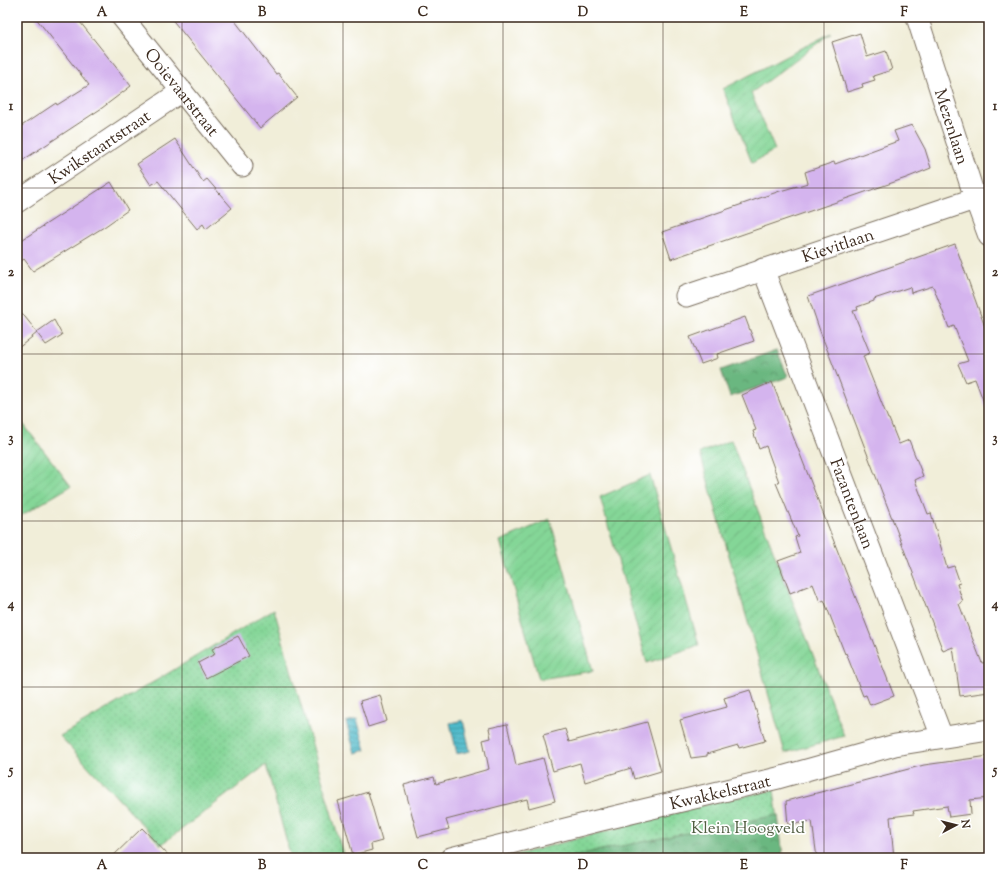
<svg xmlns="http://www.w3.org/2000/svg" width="1006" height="875" font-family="'Sorts Mill Goudy',serif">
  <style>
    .grass { fill: url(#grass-dots); stroke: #60805a }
    .forest { fill: url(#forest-crowns); stroke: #53704f }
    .garden { fill: url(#garden-furrows); stroke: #60805a }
    .water { fill: url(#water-rules); stroke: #447274 }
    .building { fill: #d4b4ee }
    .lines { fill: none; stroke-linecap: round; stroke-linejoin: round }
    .minor-casing { stroke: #7b6f5f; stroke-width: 23 }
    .minor { stroke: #fff; stroke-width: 21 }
    .grid { fill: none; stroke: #3b2a1e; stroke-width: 1; stroke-opacity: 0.55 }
    .labels { text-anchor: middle; stroke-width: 3.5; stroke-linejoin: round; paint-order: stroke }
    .street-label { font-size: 17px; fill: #3b2a1e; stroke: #fff }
    .park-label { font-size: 17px; fill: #515e42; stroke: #fff }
    .neatline { fill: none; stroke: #3b2a1e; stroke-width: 1.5 }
    .grid-label { font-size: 13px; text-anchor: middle; font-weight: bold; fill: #3b2a1e }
  </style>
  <defs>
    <pattern id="grass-dots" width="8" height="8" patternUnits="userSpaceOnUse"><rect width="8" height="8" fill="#84d697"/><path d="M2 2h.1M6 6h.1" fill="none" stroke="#73b882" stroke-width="1.8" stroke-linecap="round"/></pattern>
    <pattern id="forest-crowns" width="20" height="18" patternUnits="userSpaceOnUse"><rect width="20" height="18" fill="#6bb780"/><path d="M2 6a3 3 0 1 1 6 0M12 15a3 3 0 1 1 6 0" fill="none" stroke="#599568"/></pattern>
    <pattern id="garden-furrows" width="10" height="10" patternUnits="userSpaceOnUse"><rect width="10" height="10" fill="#84d697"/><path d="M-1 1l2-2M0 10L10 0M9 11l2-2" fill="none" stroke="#73b882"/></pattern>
    <pattern id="water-rules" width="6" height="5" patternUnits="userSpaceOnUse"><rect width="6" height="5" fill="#4ebaca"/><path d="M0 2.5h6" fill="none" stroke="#4297a3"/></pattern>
  </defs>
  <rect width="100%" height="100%" fill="#fff"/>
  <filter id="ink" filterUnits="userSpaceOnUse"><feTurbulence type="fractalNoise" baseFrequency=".025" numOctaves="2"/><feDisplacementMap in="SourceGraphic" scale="8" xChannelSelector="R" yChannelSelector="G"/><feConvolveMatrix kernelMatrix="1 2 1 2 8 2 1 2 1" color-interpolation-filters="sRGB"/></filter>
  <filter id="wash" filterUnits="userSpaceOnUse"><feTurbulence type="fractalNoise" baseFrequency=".012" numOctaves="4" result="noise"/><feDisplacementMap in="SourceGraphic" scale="16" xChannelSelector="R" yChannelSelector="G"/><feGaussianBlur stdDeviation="0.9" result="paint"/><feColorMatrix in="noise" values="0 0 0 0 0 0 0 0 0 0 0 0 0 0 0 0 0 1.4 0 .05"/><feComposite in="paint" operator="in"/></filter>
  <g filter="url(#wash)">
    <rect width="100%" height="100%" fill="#f1eed9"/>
    <g class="grass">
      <path d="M274 609 344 858H291L266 765 161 845 60 736 157 680Z"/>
      <path d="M774 790 783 858H504L720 801Z"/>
    </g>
    <g class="forest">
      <path d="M777 350 788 377 730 397 721 370Z"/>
      <path d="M778 815 783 858H572L571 856Z"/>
    </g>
    <g class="garden">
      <path d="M831 33 751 93 775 150 752 163 723 89Z"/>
      <path d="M17 416 71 486 17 518Z"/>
      <path d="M731 440 844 736 785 753 700 453Z"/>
      <path d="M650 475 699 645 647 663 600 497Z"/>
      <path d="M550 519 593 671 539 679 500 541Z"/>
    </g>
    <g class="water">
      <path d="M357 719 366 750 355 753 346 722Z"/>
      <path d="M463 720 470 751 457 754 450 723Z"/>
    </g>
    <g id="blocks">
      <g class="building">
        <path d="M35 17H76L131 86 102 108 17 164V129L56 103 57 105 89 85Z"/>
        <path d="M170 17H232L276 74 278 73 297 97 260 128Z"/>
        <path d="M860 33 867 57 886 51 892 70 873 76 875 80 862 84 863 87 847 92 832 42Z"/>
        <path d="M912 125 925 149 931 168 906 178 671 259 662 232 780 191 808 183 805 172 834 162 835 164 898 141 894 131Z"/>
        <path d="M175 139 203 182 207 179 232 208 206 229 203 224 197 229 158 181 151 185 137 164Z"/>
        <path d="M111 182 128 210 104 227 33 271 24 259 17 264V243Z"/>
        <path d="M955 244 989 338V413H988L975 379 966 382 958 364 968 361 954 326 949 328 933 286 911 293 910 287 874 299V301L857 307 858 310 853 311 870 353 863 356 888 419H889L899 444 909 440 923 476 915 480 928 514 931 513 947 568 954 566 960 583 957 584 963 602 959 604 982 663 989 662V692L960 696 953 647 943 651 820 331 808 296Z"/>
        <path d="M17 307 37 332 54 320 62 335 46 345 37 333 17 349Z"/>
        <path d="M745 317 754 341 717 354 718 358 701 364 690 337Z"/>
        <path d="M772 382 894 696 870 705 866 695 863 696 846 653 845 654 824 600 820 602 813 584 790 593 778 561 800 553 795 537 798 536 776 483 779 482 766 446 759 449 753 431 756 430 742 395Z"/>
        <path d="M238 636 249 656 206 678 198 663 215 654 212 649Z"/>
        <path d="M750 690 765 741 739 748 738 745 707 754V756L691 758 680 720 727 707 724 698Z"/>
        <path d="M380 695 387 721 368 727 360 701Z"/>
        <path d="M647 722 661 771 634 779 631 768 585 782 580 763 553 771 543 735 565 729 569 742 599 734V735Z"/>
        <path d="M507 724 516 765 543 758 555 801 529 808 527 799 446 820 449 829 418 837 404 785 434 777 436 784 489 769 483 740 491 738 489 728Z"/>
        <path d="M989 756V798L970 800 971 814 949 817 947 806 913 811 914 814 890 817 894 858H817L812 821 788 825 786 801 924 765Z"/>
        <path d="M368 792 382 841 371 844 372 850 353 855 338 801Z"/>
        <path d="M142 828 171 858H111Z"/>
      </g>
    </g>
  </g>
  <g filter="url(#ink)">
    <use href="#blocks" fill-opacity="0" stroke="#7b6f5f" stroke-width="1"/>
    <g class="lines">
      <defs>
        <g id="minor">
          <path id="s1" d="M122 17 242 166"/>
          <path id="s2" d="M917 17 975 198 989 236"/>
          <path id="s3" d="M17 202 182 91"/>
          <path id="s4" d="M763 269 942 737"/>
          <path id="s5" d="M686 296 989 194"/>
          <path id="s6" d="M451 858 597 821 778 778 895 745 989 730"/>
        </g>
      </defs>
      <use href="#minor" class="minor-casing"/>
      <use href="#minor" class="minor"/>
    </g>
  </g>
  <path class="grid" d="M182 17V858M343 17V858M503 17V858M663 17V858M824 17V858M17 188H989M17 354H989M17 521H989M17 687H989"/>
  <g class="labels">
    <g class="street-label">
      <text dy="6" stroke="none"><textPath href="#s1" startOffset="96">Ooievaarstraat</textPath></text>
      <text dy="6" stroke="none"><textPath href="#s2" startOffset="115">Mezenlaan</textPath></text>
      <text dy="6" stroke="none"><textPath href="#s3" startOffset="99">Kwikstaartstraat</textPath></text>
      <text dy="6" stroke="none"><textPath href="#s5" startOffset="160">Kievitlaan</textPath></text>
      <text dy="6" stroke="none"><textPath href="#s4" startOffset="251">Fazantenlaan</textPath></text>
      <text dy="6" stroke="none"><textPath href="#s6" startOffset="277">Kwakkelstraat</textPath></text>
    </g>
    <g class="park-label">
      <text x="748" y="833">Klein Hoogveld</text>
    </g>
  </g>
  <rect width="1006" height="875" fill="none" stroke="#fff" stroke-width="44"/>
  <g transform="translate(956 825) rotate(83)" stroke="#ffffff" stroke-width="3" paint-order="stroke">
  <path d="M0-3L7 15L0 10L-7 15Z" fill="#3b2a1e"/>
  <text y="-6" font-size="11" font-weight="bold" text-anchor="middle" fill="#3b2a1e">N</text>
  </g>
  <rect x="22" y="22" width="962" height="831" class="neatline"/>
  <g class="grid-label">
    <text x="102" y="16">A</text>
    <text x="262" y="16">B</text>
    <text x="423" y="16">C</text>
    <text x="583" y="16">D</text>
    <text x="744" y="16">E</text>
    <text x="904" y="16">F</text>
    <text x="11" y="110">1</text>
    <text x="995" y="110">1</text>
    <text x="11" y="276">2</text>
    <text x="995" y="276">2</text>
    <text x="11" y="442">3</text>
    <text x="995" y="442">3</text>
    <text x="11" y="608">4</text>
    <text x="995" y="608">4</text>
    <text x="11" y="774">5</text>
    <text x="995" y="774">5</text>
    <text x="102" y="869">A</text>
    <text x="262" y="869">B</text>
    <text x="423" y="869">C</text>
    <text x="583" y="869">D</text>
    <text x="744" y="869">E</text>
    <text x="904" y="869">F</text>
  </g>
</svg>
